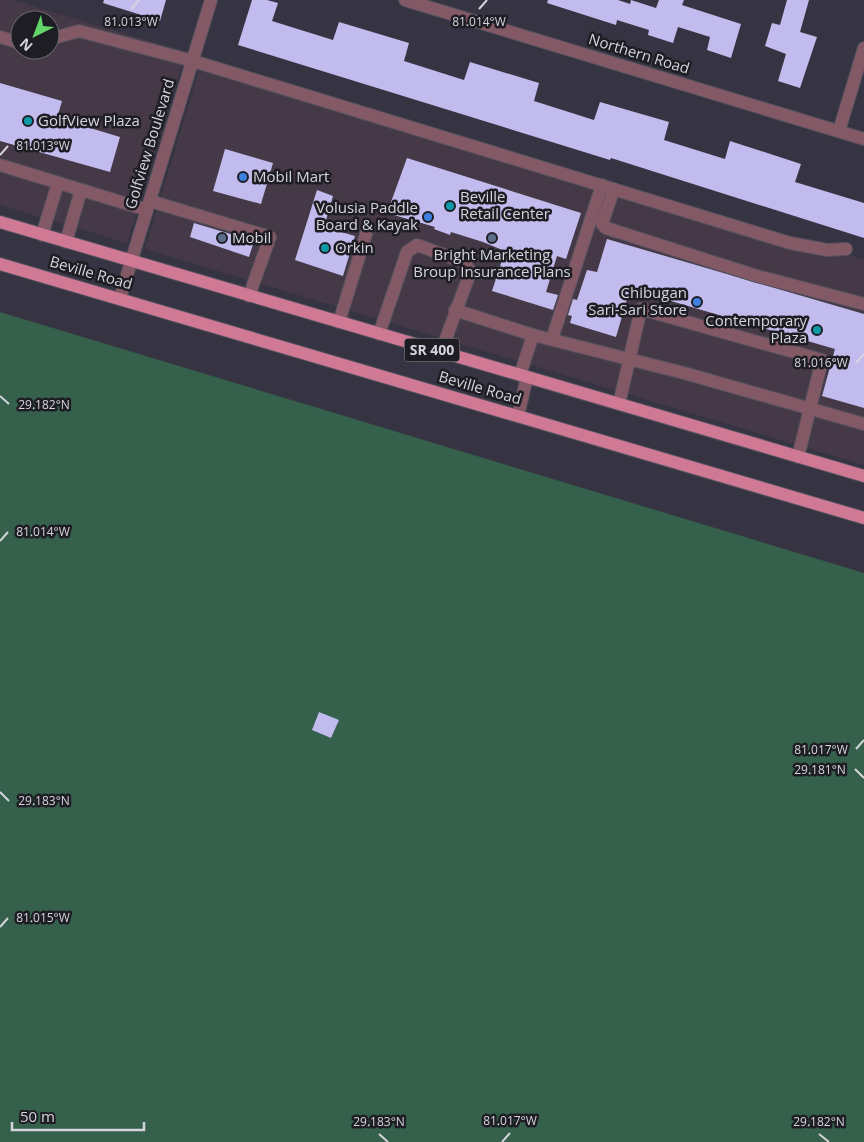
<svg xmlns="http://www.w3.org/2000/svg" width="864" height="1142" font-family="'Open Sans',sans-serif">
  <style>
    .commercial { fill: #463947; fill-rule: evenodd }
    .green { fill: #35604b }
    .building { fill: #c1bbee }
    .lines { fill: none; stroke-linecap: round; stroke-linejoin: round }
    .minor-casing { stroke: #53515e; stroke-width: 14 }
    .major-casing { stroke: #53515e; stroke-width: 14 }
    .minor { stroke: #845966; stroke-width: 12 }
    .major { stroke: #d07995; stroke-width: 12 }
    .ticks { fill: none; stroke: #d5d4dd; stroke-width: 2 }
    .culture-dot { fill: #0f9aa8; stroke: #1d1d23; stroke-width: 2 }
    .shop-dot { fill: #3f7fe0; stroke: #1d1d23; stroke-width: 2 }
    .service-dot { fill: #5c6f8a; stroke: #1d1d23; stroke-width: 2 }
    .labels { text-anchor: middle; stroke-width: 5; stroke-linejoin: round; paint-order: stroke }
    .shield { fill: #1d1d23; stroke: #9e9da5; stroke-width: 1 }
    .shield-label { font-size: 14px; font-weight: bold; fill: #d5d4dd }
    .street-label { font-size: 15px; fill: #d5d4dd; stroke: #1d1d23 }
    .poi-label { font-size: 15px; fill: #d5d4dd; stroke: #1d1d23; text-anchor: start }
    .ticks-label { font-size: 12px; text-anchor: middle; fill: #d5d4dd; stroke: #1d1d23; stroke-width: 5; stroke-linejoin: round; paint-order: stroke }
  </style>
  <rect width="100%" height="100%" fill="#363442"/>
  <g class="commercial">
    <path d="M0 0H13L186 52 127 243 0 205ZM20 20H50V50H20Z"/>
    <path d="M203 57 864 260V465L145 249Z"/>
  </g>
  <path class="green" d="M0 312 864 573V1142H0Z"/>
  <g class="building">
    <path d="M104 0H166L160 21 103 3Z"/>
    <path d="M252 0H267L278 3 272 21 333 40 339 22 409 43 404 61 464 80 470 62 539 83 534 101 594 120 600 102 669 122 664 140 725 159 730 141 801 164 795 182 864 203V238L611 158 610 160 238 45Z"/>
    <path d="M548 0H618L630 4 631 0 656 8 659 0H684L682 5 741 24 731 58 707 50 710 37 678 27 673 43 648 35 649 30 617 20 616 25 547 3Z"/>
    <path d="M787 0H809L800 32 817 37 800 88 778 81 786 54 765 46 772 23 780 25Z"/>
    <path d="M0 83 62 101 57 118 120 137 110 172 0 141Z"/>
    <path d="M225 149 273 163 261 204 213 191Z"/>
    <path d="M407 158 581 213 566 259 557 256 546 292 558 295 553 310 492 291 505 251 483 242 451 232 450 235 434 229 435 227 387 213Z"/>
    <path d="M317 190 333 196 324 227 355 236 343 276 295 260Z"/>
    <path d="M194 223 254 241 249 257 190 237Z"/>
    <path d="M607 239 864 314V408L822 396 835 349 630 289 616 337 570 323 572 316 568 315 573 299 577 300 587 270 597 272Z"/>
    <path d="M319 712 339 720 331 738 312 730Z"/>
  </g>
  <g class="lines">
    <defs>
      <g id="minor">
        <path d="M405 0 864 139"/>
        <path d="M0 37 20 43"/>
        <path d="M50 39 79 31 193 61 790 243 827 250 846 249"/>
        <path d="M839 131 864 48"/>
        <path d="M0 165 147 210"/>
        <path d="M614 189 602 224 606 228 757 276 864 304"/>
        <path d="M150 201 270 237 249 296"/>
        <path d="M42 235 58 183"/>
        <path d="M66 242 81 190"/>
        <path d="M120 298 211 0"/>
        <path d="M455 310 533 335 684 373 864 424"/>
        <path d="M339 322 367 231"/>
        <path d="M379 334 407 252 417 245 466 263 470 273 441 352"/>
        <path d="M552 339 602 185"/>
        <path d="M520 375 533 335"/>
        <path d="M619 404 641 309 822 360 798 457"/>
        <path d="M518 416 527 377"/>
      </g>
      <g id="major">
        <path d="M0 222 864 476"/>
        <path d="M0 264 864 518"/>
      </g>
    </defs>
    <use href="#minor" class="minor-casing"/>
    <use href="#major" class="major-casing"/>
    <use href="#minor" class="minor"/>
    <use href="#major" class="major"/>
  </g>
  <path class="ticks" d="M131 9 139 0M479 9 487 0M0 155 8 146M856 363 864 354M0 396 9 404M0 541 8 532M856 749 864 740M855 769 864 778M0 792 9 801M0 927 8 918M379 1134 388 1142M819 1134 829 1142M502 1142 510 1133"/>
  <g class="culture-dot">
    <circle cx="28" cy="121" r="5"/>
    <circle cx="450" cy="206" r="5"/>
    <circle cx="325" cy="248" r="5"/>
    <circle cx="817" cy="330" r="5"/>
  </g>
  <g class="shop-dot">
    <circle cx="243" cy="177" r="5"/>
    <circle cx="428" cy="217" r="5"/>
    <circle cx="697" cy="302" r="5"/>
  </g>
  <g class="service-dot">
    <circle cx="222" cy="238" r="5"/>
    <circle cx="492" cy="238" r="5"/>
  </g>
  <g class="labels">
    <rect class="shield" x="404.5" y="338.5" width="55" height="23" rx="4"/>
    <g class="shield-label">
      <text x="432" y="355">SR 400</text>
    </g>
    <g class="street-label">
      <text transform="translate(639 54) rotate(17)" y="5">Northern Road</text>
      <text transform="translate(150 144) rotate(-73)" y="5">Golfview Boulevard</text>
      <text transform="translate(91 273) rotate(16)" y="5">Beville Road</text>
      <text transform="translate(480 388) rotate(16)" y="5">Beville Road</text>
    </g>
    <g class="poi-label">
      <text x="38" y="126">GolfView Plaza</text>
      <text x="253" y="182">Mobil Mart</text>
      <text x="460" y="202">Beville<tspan x="460" dy="17">Retail Center</tspan></text>
      <text x="418" y="213" text-anchor="end">Volusia Paddle<tspan x="418" dy="17">Board &amp; Kayak</tspan></text>
      <text x="232" y="243">Mobil</text>
      <text x="335" y="253">Orkin</text>
      <text x="492" y="260" text-anchor="middle">Bright Marketing<tspan x="492" dy="17">Broup Insurance Plans</tspan></text>
      <text x="687" y="298" text-anchor="end">Chibugan<tspan x="687" dy="17">Sari-Sari Store</tspan></text>
      <text x="807" y="326" text-anchor="end">Contemporary<tspan x="807" dy="17">Plaza</tspan></text>
    </g>
  </g>
  <g class="ticks-label">
    <text x="131" y="26">81.013°W</text>
    <text x="479" y="26">81.014°W</text>
    <text x="43" y="150">81.013°W</text>
    <text x="821" y="367">81.016°W</text>
    <text x="44" y="409">29.182°N</text>
    <text x="43" y="536">81.014°W</text>
    <text x="821" y="754">81.017°W</text>
    <text x="820" y="774">29.181°N</text>
    <text x="44" y="805">29.183°N</text>
    <text x="43" y="922">81.015°W</text>
    <text x="510" y="1125">81.017°W</text>
    <text x="379" y="1126">29.183°N</text>
    <text x="819" y="1126">29.182°N</text>
  </g>
  <g transform="translate(35 35) rotate(222)"><circle r="24" fill="#1d1d23" stroke="#67666d"/>
  <path d="M0-4L9 19L0 12L-9 19Z" fill="#62d469"/>
  <text y="-8" font-size="14" font-weight="bold" text-anchor="middle" fill="#d5d4dd">N</text>
  </g>
  <path d="M12 1122v8h132v-8" fill="none" stroke="#d5d4dd" stroke-width="2.5"/>
  <text x="20" y="1122" font-size="15" fill="#d5d4dd" stroke="#1d1d23" stroke-width="4" paint-order="stroke">50 m</text>
</svg>
